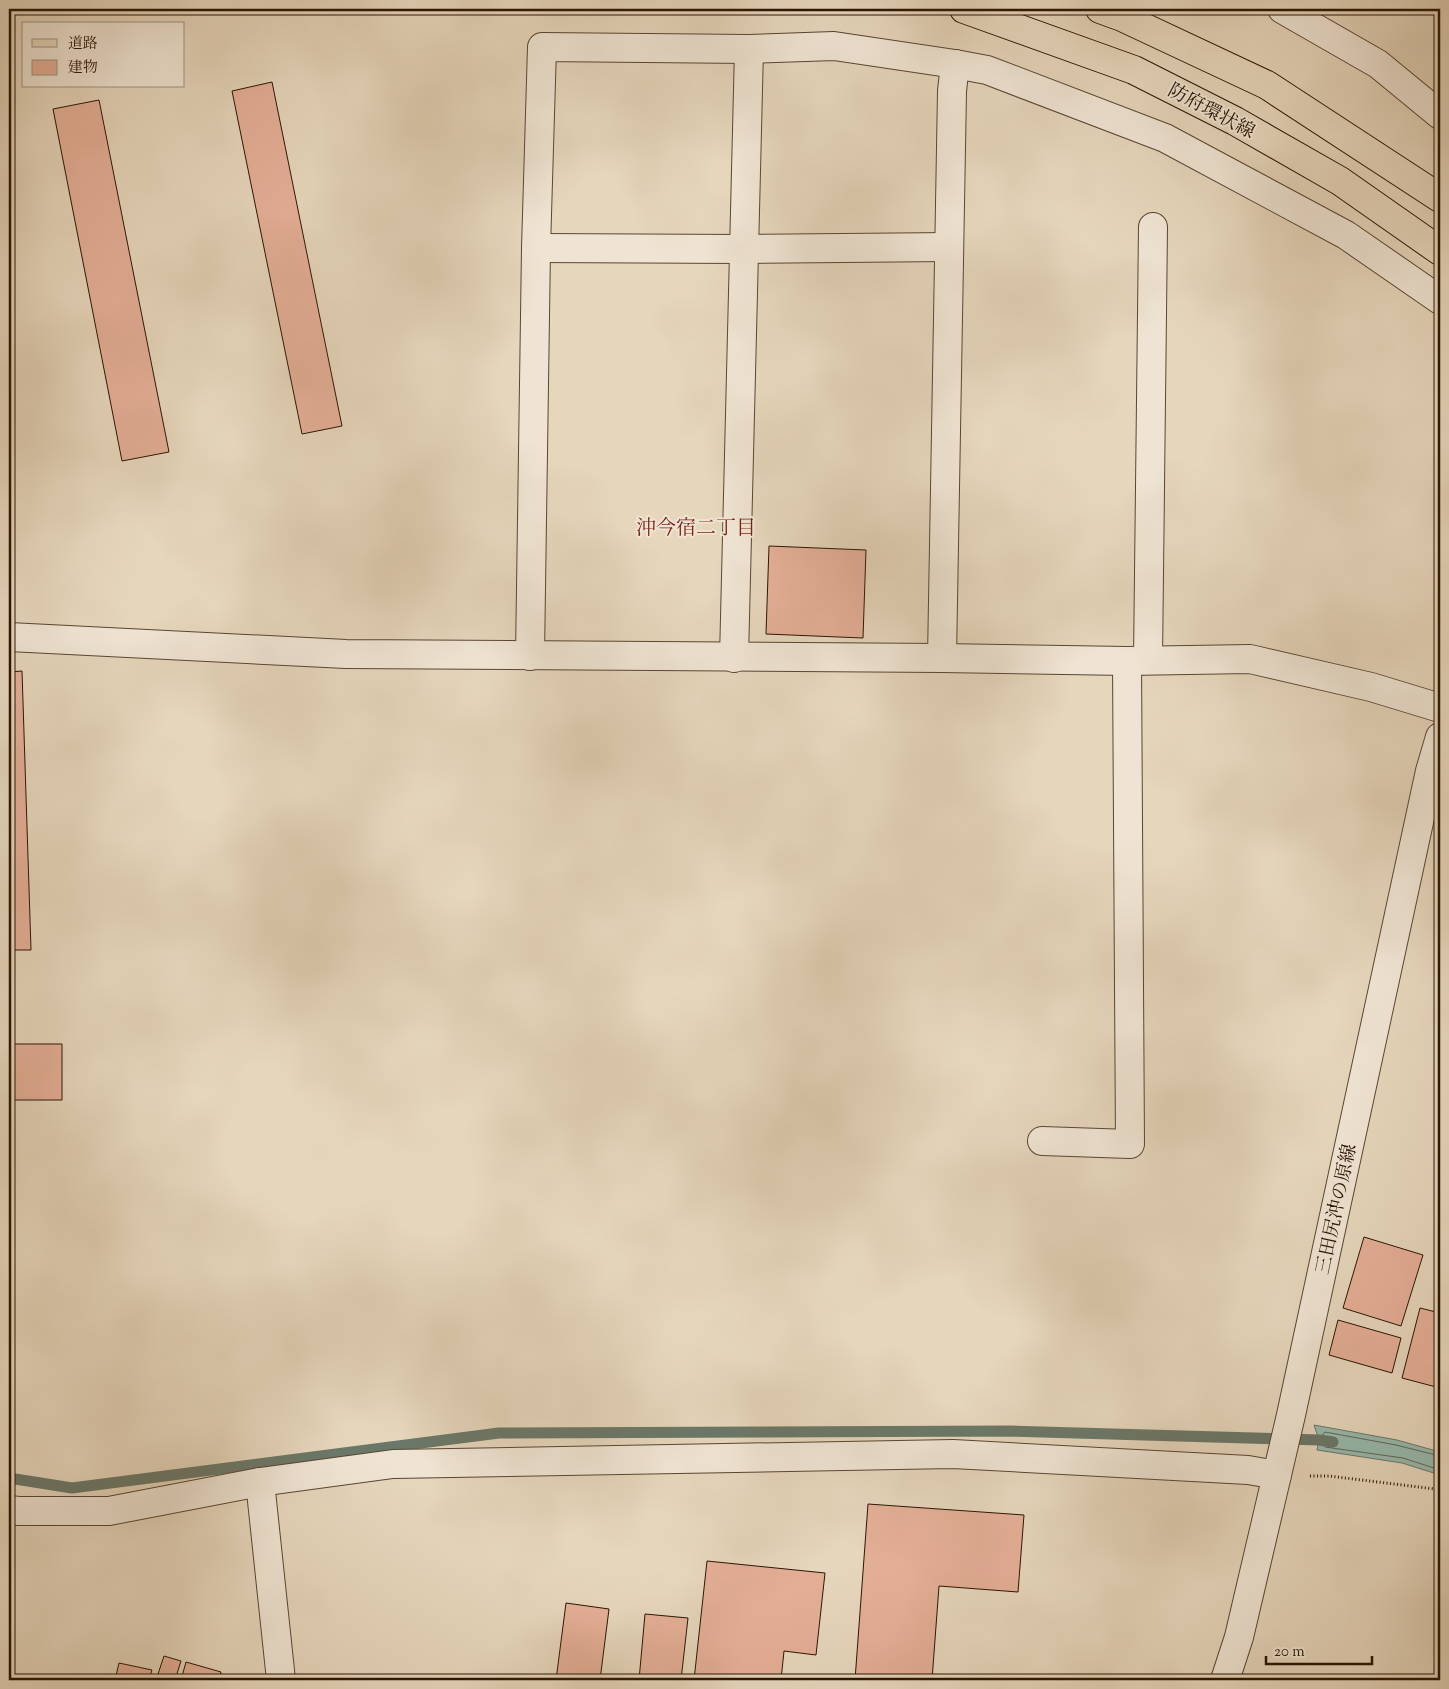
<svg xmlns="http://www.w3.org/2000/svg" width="1449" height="1689" font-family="'Sorts Mill Goudy','Noto Serif JP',serif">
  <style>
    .water { fill: #97b9ad; stroke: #6b7869 }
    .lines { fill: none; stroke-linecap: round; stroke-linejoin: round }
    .shore { stroke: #606858; stroke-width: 1 }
    .stream { stroke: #6b7869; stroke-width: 11 }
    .building { fill: #e4af97; stroke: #2a1604 }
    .minor-casing { stroke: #594632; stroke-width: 30 }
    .major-casing { stroke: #2a1604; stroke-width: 30 }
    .path { stroke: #2a1604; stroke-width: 3; stroke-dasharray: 1 2.5; stroke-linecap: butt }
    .minor { stroke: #efe4d3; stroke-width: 28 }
    .major { stroke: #e6d6bc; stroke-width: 28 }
    .labels { text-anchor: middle; stroke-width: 4; stroke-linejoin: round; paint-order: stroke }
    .street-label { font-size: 19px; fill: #2a1604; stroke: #efe4d3 }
    .neighbourhood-label { font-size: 20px; fill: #7a1f14; stroke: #efe4d3 }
  </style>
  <rect width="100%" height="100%" fill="#e6d6bc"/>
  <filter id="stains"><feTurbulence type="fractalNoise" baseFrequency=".004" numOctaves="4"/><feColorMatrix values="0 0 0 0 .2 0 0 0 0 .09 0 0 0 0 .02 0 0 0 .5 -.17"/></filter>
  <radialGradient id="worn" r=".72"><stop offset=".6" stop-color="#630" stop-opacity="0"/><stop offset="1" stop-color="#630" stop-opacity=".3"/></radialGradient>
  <path class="water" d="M1314 1425 1397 1440 1440 1452V1475L1402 1463 1317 1450 1319 1440Z"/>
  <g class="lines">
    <path class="shore" d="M1440 1456 1396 1445 1325 1432 1323 1434V1445L1325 1447 1403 1458 1440 1470"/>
    <path class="stream" d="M9 1478 72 1488 499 1433 1011 1431 1319 1440 1333 1442"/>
  </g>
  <g class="building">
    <path d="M272 82 342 426 302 434 232 91Z"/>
    <path d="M99 100 169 452 122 461 53 109Z"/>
    <path d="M769 546 866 550 863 638 766 634Z"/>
    <path d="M22 671 31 950H9V672Z"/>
    <path d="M9 1044H62V1100H9V1246Z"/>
    <path d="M1364 1237 1423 1255 1401 1326 1343 1308Z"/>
    <path d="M1420 1308 1440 1313V1388L1402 1378Z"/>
    <path d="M1338 1320 1401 1338 1392 1373 1329 1355Z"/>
    <path d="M868 1504 1024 1515 1018 1592 939 1586 932 1680H855Z"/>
    <path d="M707 1561 825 1573 816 1655 784 1651 781 1680H694Z"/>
    <path d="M566 1603 609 1609 600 1680H556Z"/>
    <path d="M645 1614 688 1618 681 1680H639Z"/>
    <path d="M164 1656 181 1661 175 1680H156Z"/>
    <path d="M186 1662 221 1672 219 1680H181Z"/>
    <path d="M119 1663 152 1670 149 1680H115Z"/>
  </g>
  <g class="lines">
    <defs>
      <g id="minor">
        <path d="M1282 9 1378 64 1440 115"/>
        <path d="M536 248 743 249 949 247"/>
        <path d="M9 637 346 654 942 658 1127 661 1250 659 1371 687 1440 708"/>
        <path d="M530 656 536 248 542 47 749 49 834 46 955 64 987 70 1165 138 1346 235 1440 300"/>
        <path d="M734 658 749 49"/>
        <path d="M942 658 952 91 955 64"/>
        <path d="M1148 660 1153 227"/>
        <path d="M1042 1141 1130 1144 1127 661"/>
        <path d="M260 1482 281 1680"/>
        <path d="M9 1510 19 1511H109L260 1482 393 1464 953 1454 1248 1470 1277 1475"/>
        <path d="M1225 1680 1239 1637 1291 1415 1430 771 1440 737"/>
      </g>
      <g id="major">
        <path d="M964 9 1134 70 1235 121 1340 181 1440 251"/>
        <path d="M1100 9 1122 17 1267 85 1440 198"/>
      </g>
    </defs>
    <use href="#minor" class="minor-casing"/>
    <use href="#major" class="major-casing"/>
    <path class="path" d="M1310 1476H1329L1435 1489 1440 1491"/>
    <use href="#minor" class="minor"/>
    <use href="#major" class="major"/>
  </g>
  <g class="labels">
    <g class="street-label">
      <text transform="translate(1212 110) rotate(28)" y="7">防府環状線</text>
      <text transform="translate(1335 1209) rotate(-78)" y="7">三田尻沖の原線</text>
    </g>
    <g class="neighbourhood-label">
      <text x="696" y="534">沖今宿二丁目</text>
    </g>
  </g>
  <rect width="1449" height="1689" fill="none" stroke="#e6d6bc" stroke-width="30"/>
  <rect x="10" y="10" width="1429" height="1669" fill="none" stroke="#2a1604" stroke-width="2.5"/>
  <rect x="15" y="15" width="1419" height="1659" fill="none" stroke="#2a1604"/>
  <rect x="22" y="22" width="162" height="65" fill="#efe4d3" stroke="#a09280"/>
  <rect x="32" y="39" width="25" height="8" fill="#e6d6bc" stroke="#a09280"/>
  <text x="68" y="48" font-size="15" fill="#2a1604">道路</text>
  <rect x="32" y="60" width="25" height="15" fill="#e4af97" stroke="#a09280"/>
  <text x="68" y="72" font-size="15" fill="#2a1604">建物</text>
  <path d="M1266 1656v8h106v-8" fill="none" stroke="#2a1604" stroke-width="2.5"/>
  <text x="1274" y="1656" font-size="15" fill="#2a1604" stroke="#efe4d3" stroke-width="4" paint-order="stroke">20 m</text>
  <rect width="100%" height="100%" filter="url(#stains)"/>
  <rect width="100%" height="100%" fill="url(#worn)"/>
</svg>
